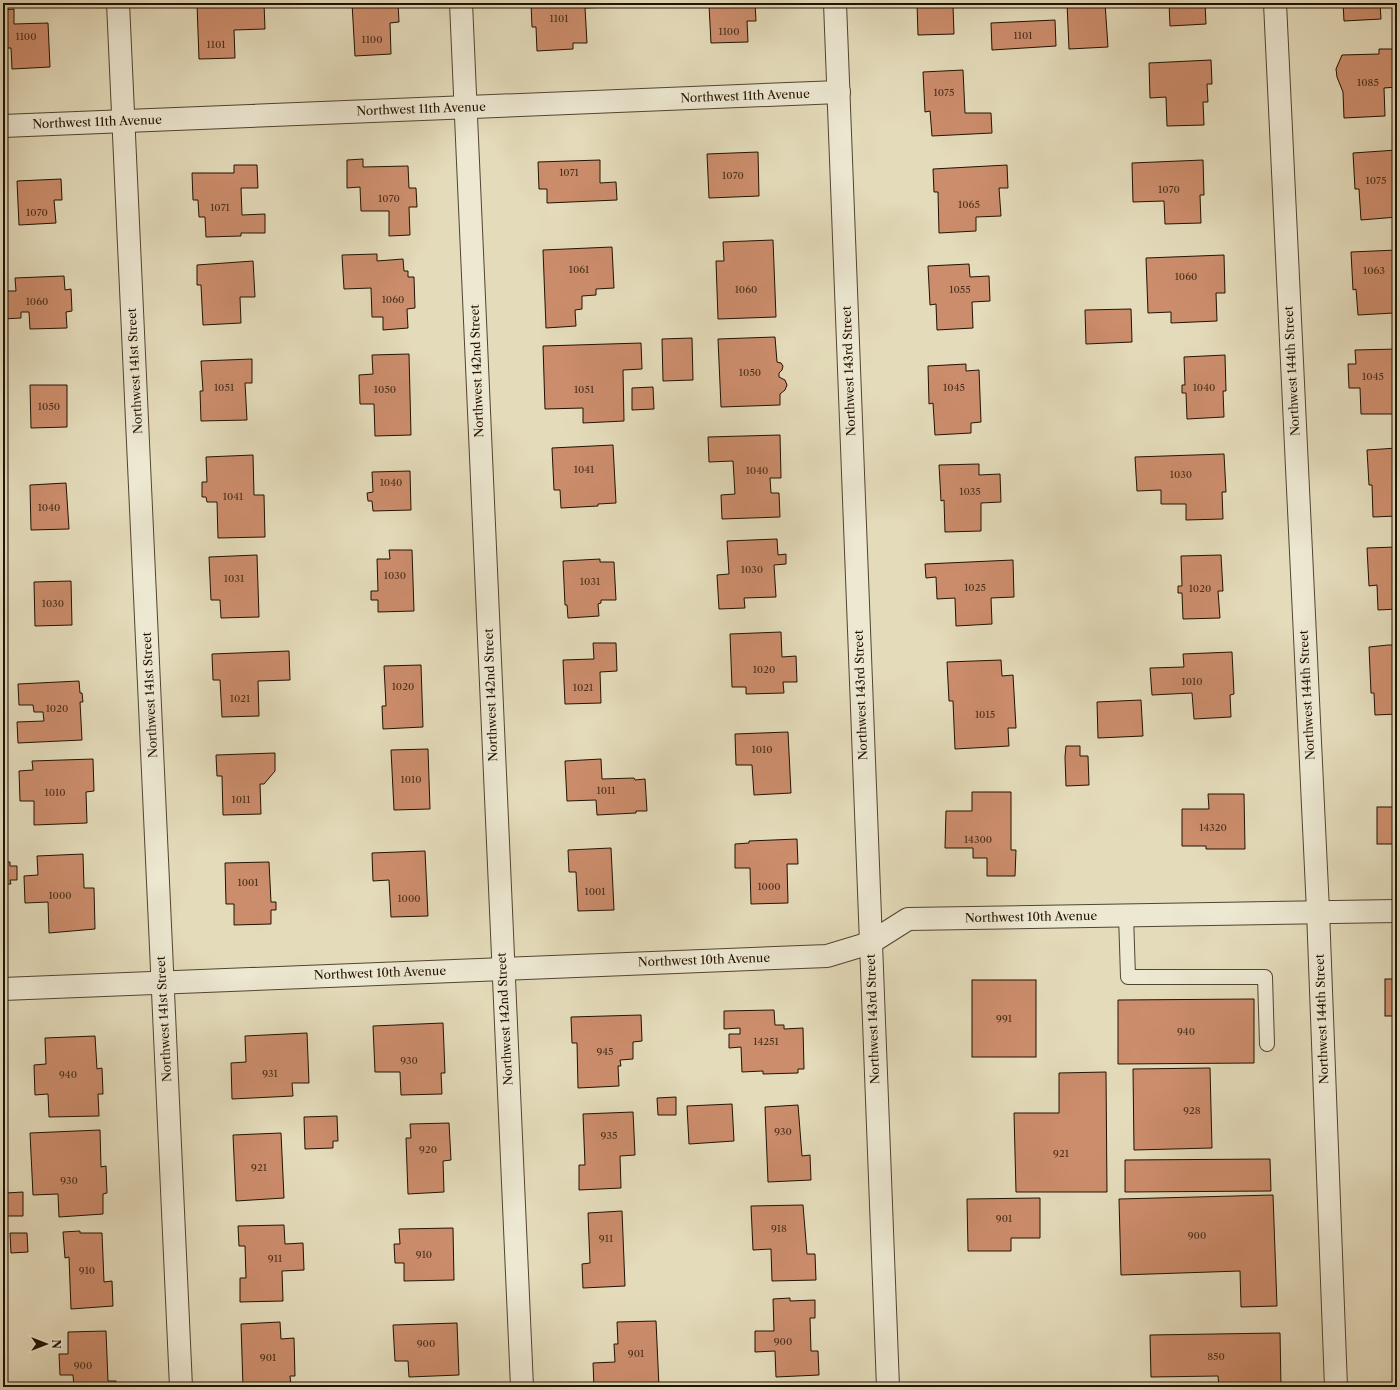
<svg xmlns="http://www.w3.org/2000/svg" width="1400" height="1390" font-family="'Libre Caslon Text',serif">
  <style>
    .building { fill: #cc8d6c; stroke: #221201 }
    .lines { fill: none; stroke-linecap: round; stroke-linejoin: round }
    .service-casing { stroke: #52442f; stroke-width: 16 }
    .minor-casing { stroke: #52442f; stroke-width: 24 }
    .tertiary-casing { stroke: #52442f; stroke-width: 24 }
    .service { stroke: #ede8d2; stroke-width: 14 }
    .minor { stroke: #ede8d2; stroke-width: 22 }
    .tertiary { stroke: #ede8d2; stroke-width: 22 }
    .labels { text-anchor: middle; stroke-width: 3.5; stroke-linejoin: round; paint-order: stroke }
    .number-label { font-size: 10px; fill: #4c311c }
    .street-label { font-size: 12px; fill: #221201; stroke: #ede8d2 }
  </style>
  <rect width="100%" height="100%" fill="#e4dbba"/>
  <filter id="stains"><feTurbulence type="fractalNoise" baseFrequency=".005" numOctaves="4"/><feColorMatrix values="0 0 0 0 .2 0 0 0 0 .09 0 0 0 0 .02 0 0 0 .5 -.17"/></filter>
  <radialGradient id="worn" r=".72"><stop offset=".6" stop-color="#630" stop-opacity="0"/><stop offset="1" stop-color="#630" stop-opacity=".3"/></radialGradient>
  <g class="building">
    <path d="M264 3 265 29 234 30 235 58 199 59 197 4Z"/>
    <path d="M352 3H398L399 22 390 23 391 54 355 56Z"/>
    <path d="M531 3H608L609 7 585 8 587 43H573V49L537 51 536 27H532Z"/>
    <path d="M702 3H755L756 21H747L748 42 711 43 709 5H702Z"/>
    <path d="M917 3H957V6H953L954 34 918 35Z"/>
    <path d="M1067 3H1105L1108 47 1069 49Z"/>
    <path d="M1169 3H1205L1206 24 1170 26Z"/>
    <path d="M1343 3H1380L1381 19 1344 21Z"/>
    <path d="M14 9V24L48 23 50 67 12 69 11 48H3V10Z"/>
    <path d="M1055 20 1056 46 992 50 991 23Z"/>
    <path d="M1379 49H1397V87L1384 88 1385 116 1344 118 1343 92 1337 77 1336 69 1342 55 1379 54Z"/>
    <path d="M1211 60 1212 84H1207L1208 102H1203L1204 125 1167 126 1166 97 1150 98 1149 63Z"/>
    <path d="M963 70 965 113H991L992 133 932 136 930 111 925 112 923 72Z"/>
    <path d="M1397 150V217L1361 220 1359 189H1355L1353 153Z"/>
    <path d="M758 152 759 196 709 198 707 154Z"/>
    <path d="M363 159V167L408 166 409 188H416L417 207H409L410 235 389 236V211H361L360 187 347 188V160Z"/>
    <path d="M600 160V183L616 182 617 200 547 203V189H539L538 162Z"/>
    <path d="M1203 160 1204 195H1200L1201 223 1165 224 1164 201 1133 202 1132 163Z"/>
    <path d="M234 165H257L258 188H241L242 215 265 214V233H241V236L206 237 205 217H199L198 200H193L192 173H234Z"/>
    <path d="M1007 165 1008 188H999L1001 216 976 217V231L939 233 938 192H934L933 169Z"/>
    <path d="M61 179 62 200H54L56 223 19 225 17 181Z"/>
    <path d="M773 240 776 317 718 319 716 261H724L723 242Z"/>
    <path d="M612 247 614 288 596 289V295L582 296V309L575 310 576 326 546 328 543 250Z"/>
    <path d="M1397 250V288H1393L1394 313 1358 315 1356 289 1353 290 1351 252Z"/>
    <path d="M377 254V261L403 259 404 271H408V277H414L415 308 407 309 408 328 383 330V317H372L371 288 344 289 342 255Z"/>
    <path d="M1224 255 1225 293H1216L1217 321 1171 323V312L1148 313 1146 258Z"/>
    <path d="M253 261 255 297H240L241 323 203 325 201 285H197V265Z"/>
    <path d="M969 264 970 277 989 276 990 301 972 302 973 328 937 330 936 304 930 305 928 266Z"/>
    <path d="M64 276 65 290 71 289 72 311 66 312 67 328 30 329 29 312H21V318L3 319V291H16L15 278Z"/>
    <path d="M1131 309 1132 342 1086 344 1085 310Z"/>
    <path d="M775 337 777 362 781 363 783 366 782 370 779 373V377L785 380 787 385 785 390 780 394V405L721 407 718 339Z"/>
    <path d="M692 338 693 380 663 381 662 339Z"/>
    <path d="M641 343 642 369 623 370 624 421 583 423V408L545 409 543 346Z"/>
    <path d="M1397 349V414H1361L1360 388H1349L1348 364H1356L1355 350Z"/>
    <path d="M409 354 411 435 375 436 374 404H360L359 375 373 374 372 355Z"/>
    <path d="M1225 355 1226 391H1223L1224 417 1187 419 1186 393H1182V385H1185L1184 357Z"/>
    <path d="M252 359V383H245L247 420 201 421 200 391H203L201 361Z"/>
    <path d="M966 364V371L979 370 981 422 971 423V433L935 435 933 403 929 404 928 366Z"/>
    <path d="M30 385H67V427L31 428Z"/>
    <path d="M653 387 654 409 632 410V388Z"/>
    <path d="M780 435 781 478H770L771 493H779L780 517 722 519 721 495 735 494 733 461 709 462 708 437Z"/>
    <path d="M613 445 616 503 598 504V506L561 508 560 490H554L552 448Z"/>
    <path d="M1397 448V516L1373 517 1372 485H1369L1367 450Z"/>
    <path d="M1224 454 1226 492H1222L1223 519 1186 520V504H1161V490L1137 491 1135 457Z"/>
    <path d="M253 455 254 495H264L265 537 218 538 217 502H207L206 497H202V482H207L206 457Z"/>
    <path d="M979 464V475L1000 474 1001 502 981 503V531L945 532 944 500 941 501 939 465Z"/>
    <path d="M410 471 411 510 373 511 372 501H368L367 493 373 492 372 472Z"/>
    <path d="M66 483 69 529 31 530 30 485Z"/>
    <path d="M777 539 778 555 786 554V564L774 565 776 597 744 598 745 608 719 609 717 575 729 574 727 541Z"/>
    <path d="M1397 547V609L1378 610 1377 585 1369 586 1367 548Z"/>
    <path d="M389 550H412L414 611 378 612V600H371V591H378L377 559H390Z"/>
    <path d="M257 555 259 617 221 618 220 600H211L209 557Z"/>
    <path d="M1221 555 1223 591H1218L1220 618 1183 619 1182 593H1178V586H1182L1181 556Z"/>
    <path d="M600 559V562H614L616 600H601V603L598 604 599 616 568 618 567 605H565L563 561Z"/>
    <path d="M1013 560 1014 597 991 598 992 624 956 626 955 598 937 599 936 577 926 578 925 564Z"/>
    <path d="M71 581 72 625 35 626 34 582Z"/>
    <path d="M781 632 782 657 796 656 797 682H783L784 693 746 694V687H732L730 634Z"/>
    <path d="M593 643H616L617 671 600 672 601 703 565 704 563 660 594 659Z"/>
    <path d="M1388 645H1397V714L1375 715 1374 693H1371L1369 647Z"/>
    <path d="M289 651 290 680 258 681 259 716 222 717 220 680H213L212 654Z"/>
    <path d="M1232 652 1234 694 1230 695 1231 717 1194 719 1192 693 1152 695 1150 668 1184 667 1183 654Z"/>
    <path d="M1001 660 1002 676 1013 675 1016 728H1008L1009 746 955 749 953 701H949L947 662Z"/>
    <rect x="3" y="664" width="4" height="16"/>
    <path d="M421 665 423 727 383 729 382 706H386L384 666Z"/>
    <path d="M79 681 80 693H82L83 702H80L82 740 18 743 17 722 44 721 43 712H34L33 705H19L18 684Z"/>
    <path d="M1141 700 1143 736 1098 738 1097 702Z"/>
    <path d="M788 732 791 793 754 795 752 765H736L735 734Z"/>
    <path d="M1066 746H1080V756H1088L1089 785 1066 786 1065 757Z"/>
    <path d="M428 749 430 809 394 810 391 750Z"/>
    <path d="M275 753V771L264 784H260L261 814 223 815 222 776H217L216 755Z"/>
    <path d="M93 759 94 791 86 792 87 823 34 825V801H20L19 771 33 770 32 761Z"/>
    <path d="M601 759 602 779 634 778 635 780 645 779 647 811H636V813L597 815 596 800 567 801 565 761Z"/>
    <path d="M972 792H1011V850H1016L1015 876H987V858H973V848H945L946 811H972Z"/>
    <path d="M1208 794H1244L1245 849H1206V846H1182V809H1209Z"/>
    <rect x="1377" y="807" width="20" height="37"/>
    <path d="M797 839 798 864H787L788 903 751 904 750 868H735V844L749 843V841Z"/>
    <path d="M611 848 614 910 578 911 576 872H569L568 850Z"/>
    <path d="M425 851 428 916 391 917 389 880 373 881 372 853Z"/>
    <path d="M83 854 84 888H94L95 929 49 933 48 902 25 903 24 876 38 875 37 856Z"/>
    <path d="M3 862H10V866H17V880H10L11 884H3Z"/>
    <path d="M269 862 271 902H276V910H271V924L234 925V904H226L225 863Z"/>
    <rect x="1385" y="979" width="12" height="37"/>
    <rect x="972" y="980" width="64" height="77"/>
    <path d="M1254 999V1063L1118 1064V1000Z"/>
    <path d="M774 1010 775 1025H784V1029L803 1028 804 1069H798V1073L763 1074V1071L742 1072 741 1047 729 1048V1034H740V1028L724 1029V1011Z"/>
    <path d="M641 1015 642 1041 633 1042V1059L620 1060 621 1066H618L619 1086 578 1088 577 1043H572L571 1017Z"/>
    <path d="M443 1023 445 1073H441L442 1094 401 1095 400 1072H375L373 1026Z"/>
    <path d="M307 1033 309 1083H292L293 1096 232 1099 231 1063 246 1062 245 1036Z"/>
    <path d="M95 1036 97 1069 102 1068 103 1094H98L99 1116 49 1117 48 1094 35 1095 34 1065 46 1064 45 1038Z"/>
    <path d="M1210 1068 1212 1148 1134 1150 1133 1069Z"/>
    <path d="M1106 1072 1107 1192H1016L1014 1113H1059V1073Z"/>
    <path d="M676 1097V1115H658L657 1098Z"/>
    <path d="M732 1104 734 1141 689 1144 687 1106Z"/>
    <path d="M798 1105 802 1156 810 1155 811 1180 768 1182 765 1107Z"/>
    <path d="M633 1112 635 1155 620 1156 621 1188 579 1190V1165H585L583 1114Z"/>
    <path d="M337 1116 338 1141H333V1148L305 1149 304 1117Z"/>
    <path d="M449 1123 451 1160 443 1161 444 1192 408 1194 406 1138H411L410 1124Z"/>
    <path d="M100 1130 101 1167 106 1166 107 1193 103 1194V1214L59 1217 58 1194 33 1195 30 1133Z"/>
    <path d="M281 1133 284 1198 236 1201 233 1135Z"/>
    <path d="M1270 1159 1271 1191 1125 1192V1160Z"/>
    <path d="M23 1192V1216H7L6 1193Z"/>
    <path d="M1273 1195 1277 1306 1241 1307 1240 1271 1121 1275 1119 1199Z"/>
    <path d="M1040 1198V1238H1011V1251H968L967 1199Z"/>
    <path d="M803 1205 807 1254H815L816 1280 772 1281 771 1249 753 1250 751 1206Z"/>
    <path d="M622 1211 625 1286 583 1288 582 1264 590 1263 588 1213Z"/>
    <path d="M284 1225 285 1244 303 1243 304 1270 282 1271 283 1301 240 1302V1278H246L245 1246H239L238 1226Z"/>
    <path d="M453 1228 454 1280 404 1281V1263H395L394 1244H400L399 1229Z"/>
    <path d="M80 1231V1233H102L104 1282 112 1281 113 1306 71 1309 69 1257 65 1258 63 1232Z"/>
    <path d="M10 1233H27L28 1252 11 1253Z"/>
    <path d="M790 1298V1301L815 1300V1318H810L811 1351H818L819 1375 776 1377 775 1351 755 1352V1331H774L773 1299Z"/>
    <path d="M656 1321 659 1387H594L593 1363 615 1362 614 1344H618L617 1322Z"/>
    <path d="M280 1322 281 1339 294 1338 295 1376H290L291 1387H243L241 1324Z"/>
    <path d="M457 1323 459 1375 409 1377 408 1361H395L393 1325Z"/>
    <path d="M106 1331 108 1381H116L117 1387H74L73 1375H60L59 1354H68V1332Z"/>
    <path d="M1280 1333 1281 1387H1219L1218 1376 1151 1377 1150 1335Z"/>
  </g>
  <g class="lines">
    <defs>
      <path id="service" d="M1126 915 1128 977H1265L1267 1044"/>
      <g id="minor">
        <path d="M118 3 181 1387"/>
        <path d="M461 3 522 1387"/>
        <path d="M1275 3 1318 911 1336 1387"/>
        <path d="M3 126 839 92"/>
        <path d="M3 989 827 956 870 943 908 919 1397 911"/>
      </g>
      <path id="tertiary" d="M835 3 888 1387"/>
    </defs>
    <use href="#service" class="service-casing"/>
    <use href="#minor" class="minor-casing"/>
    <use href="#tertiary" class="tertiary-casing"/>
    <use href="#service" class="service"/>
    <use href="#minor" class="minor"/>
    <use href="#tertiary" class="tertiary"/>
  </g>
  <g class="labels">
    <g class="number-label">
      <text x="559" y="22">1101</text>
      <text x="729" y="35">1100</text>
      <text x="1023" y="39">1101</text>
      <text x="26" y="40">1100</text>
      <text x="372" y="43">1100</text>
      <text x="216" y="48">1101</text>
      <text x="1368" y="86">1085</text>
      <text x="944" y="96">1075</text>
      <text x="569" y="176">1071</text>
      <text x="733" y="179">1070</text>
      <text x="1376" y="184">1075</text>
      <text x="1169" y="193">1070</text>
      <text x="389" y="202">1070</text>
      <text x="969" y="208">1065</text>
      <text x="220" y="211">1071</text>
      <text x="37" y="216">1070</text>
      <text x="579" y="273">1061</text>
      <text x="1374" y="274">1063</text>
      <text x="1186" y="280">1060</text>
      <text x="746" y="293">1060</text>
      <text x="960" y="293">1055</text>
      <text x="393" y="303">1060</text>
      <text x="37" y="305">1060</text>
      <text x="750" y="376">1050</text>
      <text x="1373" y="380">1045</text>
      <text x="224" y="391">1051</text>
      <text x="954" y="391">1045</text>
      <text x="1204" y="391">1040</text>
      <text x="385" y="393">1050</text>
      <text x="584" y="393">1051</text>
      <text x="49" y="410">1050</text>
      <text x="584" y="473">1041</text>
      <text x="757" y="474">1040</text>
      <text x="1181" y="478">1030</text>
      <text x="391" y="486">1040</text>
      <text x="970" y="495">1035</text>
      <text x="233" y="500">1041</text>
      <text x="49" y="511">1040</text>
      <text x="752" y="573">1030</text>
      <text x="395" y="579">1030</text>
      <text x="234" y="582">1031</text>
      <text x="590" y="585">1031</text>
      <text x="975" y="591">1025</text>
      <text x="1200" y="592">1020</text>
      <text x="53" y="607">1030</text>
      <text x="764" y="673">1020</text>
      <text x="1192" y="685">1010</text>
      <text x="403" y="690">1020</text>
      <text x="583" y="691">1021</text>
      <text x="240" y="702">1021</text>
      <text x="57" y="712">1020</text>
      <text x="985" y="718">1015</text>
      <text x="762" y="753">1010</text>
      <text x="411" y="783">1010</text>
      <text x="606" y="794">1011</text>
      <text x="55" y="796">1010</text>
      <text x="241" y="803">1011</text>
      <text x="1213" y="831">14320</text>
      <text x="978" y="843">14300</text>
      <text x="248" y="886">1001</text>
      <text x="769" y="890">1000</text>
      <text x="595" y="895">1001</text>
      <text x="60" y="899">1000</text>
      <text x="409" y="902">1000</text>
      <text x="1004" y="1022">991</text>
      <text x="1186" y="1035">940</text>
      <text x="766" y="1045">14251</text>
      <text x="605" y="1055">945</text>
      <text x="409" y="1064">930</text>
      <text x="270" y="1077">931</text>
      <text x="68" y="1078">940</text>
      <text x="1192" y="1114">928</text>
      <text x="783" y="1135">930</text>
      <text x="609" y="1139">935</text>
      <text x="428" y="1153">920</text>
      <text x="1061" y="1157">921</text>
      <text x="259" y="1171">921</text>
      <text x="69" y="1184">930</text>
      <text x="1004" y="1222">901</text>
      <text x="779" y="1232">918</text>
      <text x="1197" y="1239">900</text>
      <text x="606" y="1242">911</text>
      <text x="424" y="1258">910</text>
      <text x="275" y="1262">911</text>
      <text x="87" y="1274">910</text>
      <text x="783" y="1345">900</text>
      <text x="426" y="1347">900</text>
      <text x="636" y="1357">901</text>
      <text x="1216" y="1360">850</text>
      <text x="268" y="1361">901</text>
      <text x="83" y="1369">900</text>
    </g>
    <g class="street-label">
      <text transform="translate(745 96) rotate(-2)" y="4">Northwest 11th Avenue</text>
      <text transform="translate(421 109) rotate(-2)" y="4">Northwest 11th Avenue</text>
      <text transform="translate(97 122) rotate(-2)" y="4">Northwest 11th Avenue</text>
      <text transform="translate(135 371) rotate(-93)" y="4">Northwest 141st Street</text>
      <text transform="translate(477 371) rotate(-92)" y="4">Northwest 142nd Street</text>
      <text transform="translate(849 371) rotate(-92)" y="4">Northwest 143rd Street</text>
      <text transform="translate(1292 371) rotate(-93)" y="4">Northwest 144th Street</text>
      <text transform="translate(150 695) rotate(-93)" y="4">Northwest 141st Street</text>
      <text transform="translate(491 695) rotate(-92)" y="4">Northwest 142nd Street</text>
      <text transform="translate(861 695) rotate(-92)" y="4">Northwest 143rd Street</text>
      <text transform="translate(1307 695) rotate(-93)" y="4">Northwest 144th Street</text>
      <text transform="translate(1031 917) rotate(-1)" y="4">Northwest 10th Avenue</text>
      <text transform="translate(704 960) rotate(-2)" y="4">Northwest 10th Avenue</text>
      <text transform="translate(380 973) rotate(-2)" y="4">Northwest 10th Avenue</text>
      <text transform="translate(164 1019) rotate(-93)" y="4">Northwest 141st Street</text>
      <text transform="translate(505 1019) rotate(-93)" y="4">Northwest 142nd Street</text>
      <text transform="translate(873 1019) rotate(-92)" y="4">Northwest 143rd Street</text>
      <text transform="translate(1322 1019) rotate(-92)" y="4">Northwest 144th Street</text>
    </g>
  </g>
  <rect width="1400" height="1390" fill="none" stroke="#e4dbba" stroke-width="16"/>
  <rect x="4" y="4" width="1392" height="1382" fill="none" stroke="#221201" stroke-width="2"/>
  <rect x="8" y="8" width="1384" height="1374" fill="none" stroke="#221201"/>
  <g transform="translate(46 1344) rotate(90)" stroke="#ede8d2" stroke-width="3" paint-order="stroke">
  <path d="M0-3L7 15L0 10L-7 15Z" fill="#221201"/>
  <text y="-6" font-size="11" font-weight="bold" text-anchor="middle" fill="#221201">N</text>
  </g>
  <rect width="100%" height="100%" filter="url(#stains)"/>
  <rect width="100%" height="100%" fill="url(#worn)"/>
</svg>
